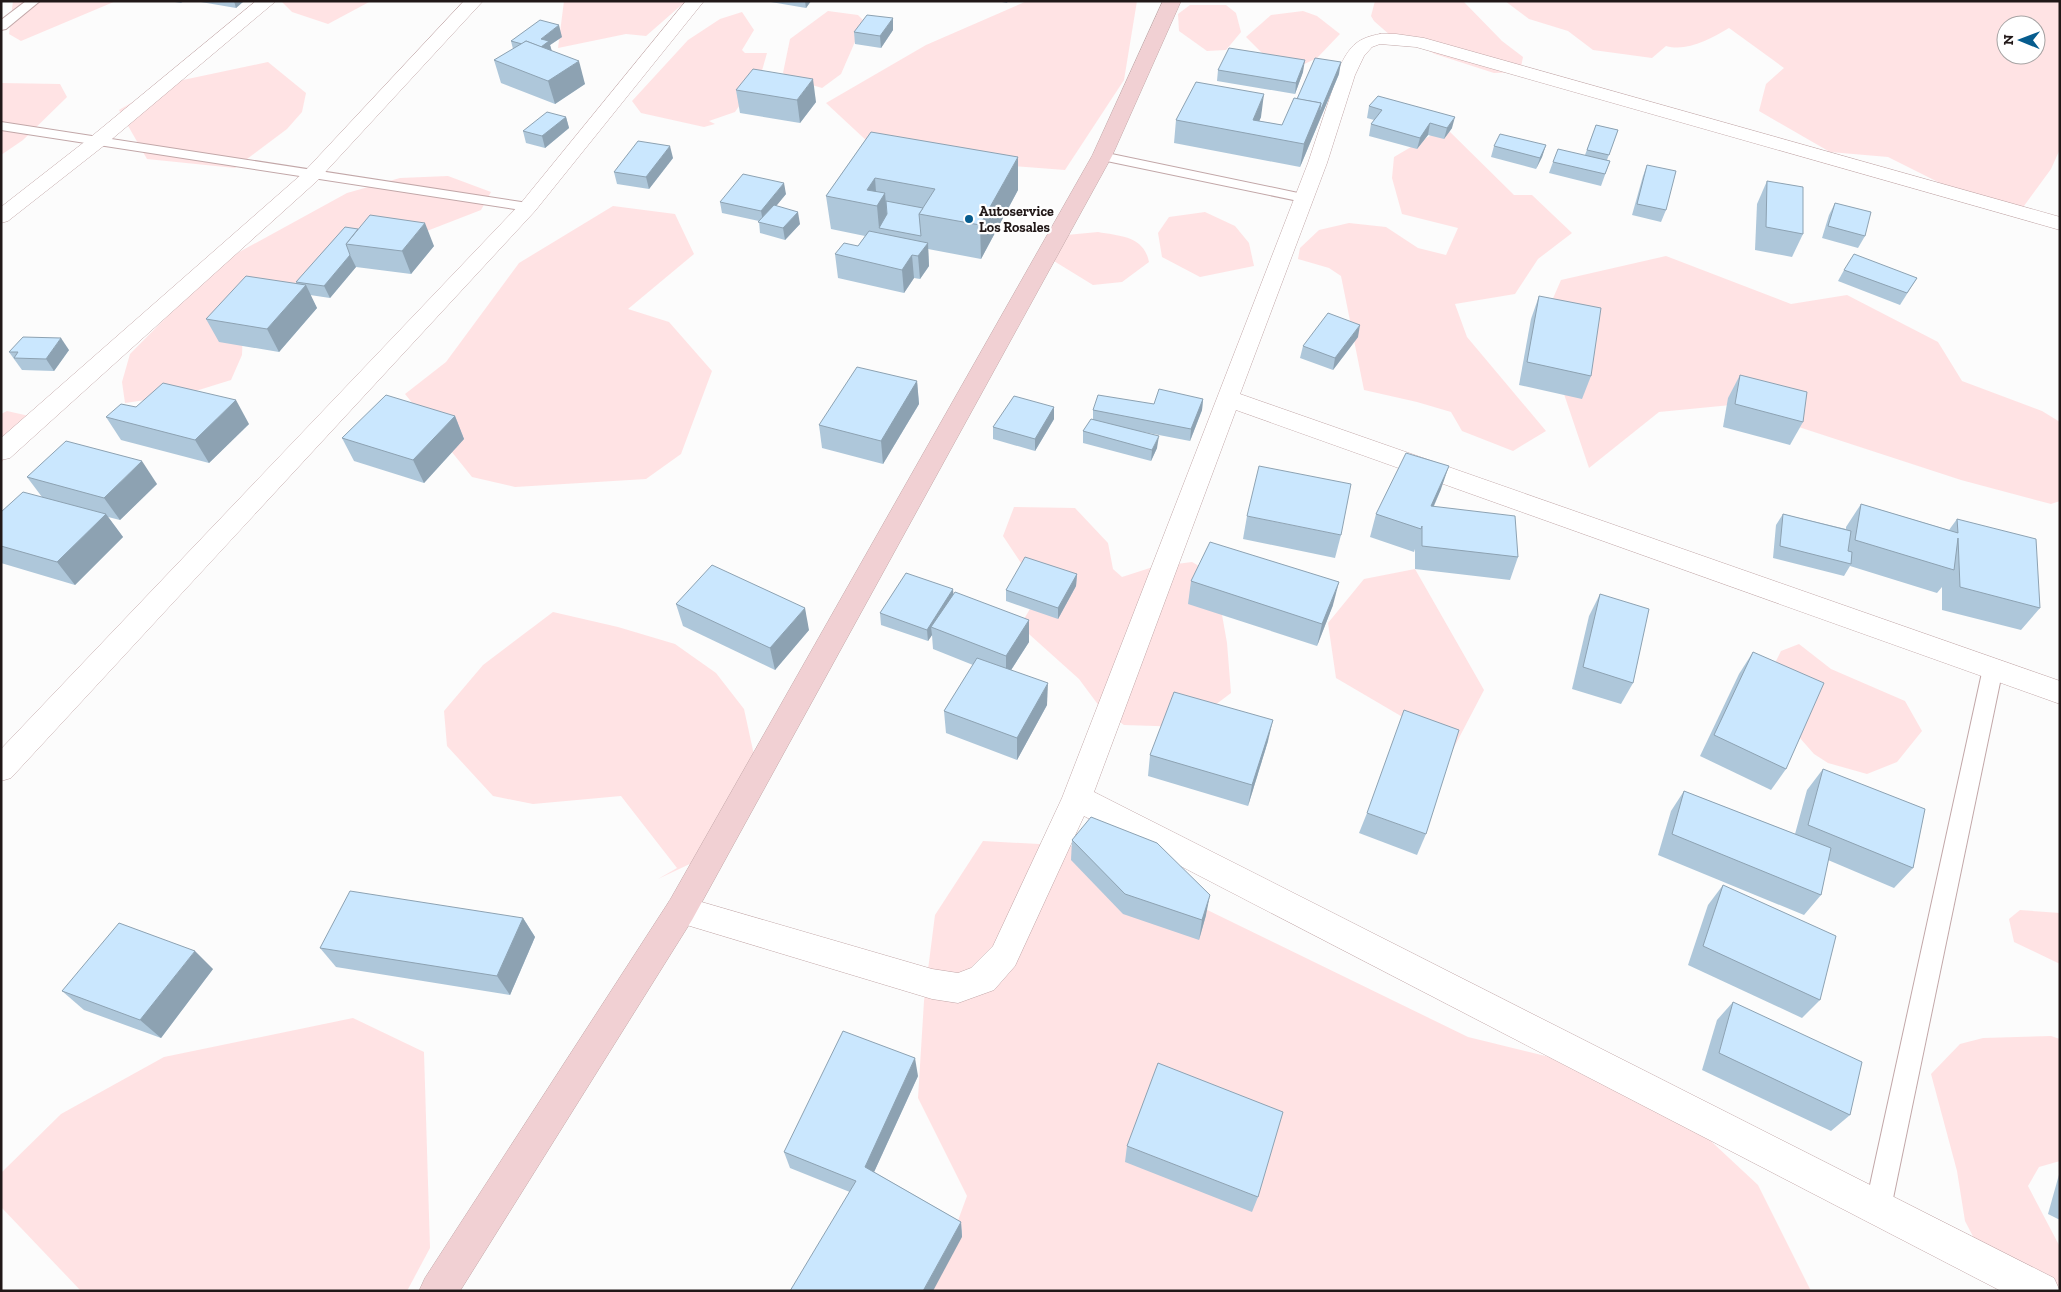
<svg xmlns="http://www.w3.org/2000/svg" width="2061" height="1292" font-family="'Zilla Slab',serif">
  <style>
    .green { fill: #ffe3e4; fill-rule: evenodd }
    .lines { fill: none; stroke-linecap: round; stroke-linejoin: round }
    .service-casing { stroke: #c2a7a8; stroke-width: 2 }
    .minor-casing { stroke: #c2a7a8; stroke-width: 1 }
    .secondary-casing { stroke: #c2a7a8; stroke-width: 1 }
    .service { fill: #fff; fill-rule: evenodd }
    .minor { fill: #fff; fill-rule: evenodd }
    .secondary { fill: #f1d0d3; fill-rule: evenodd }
    .wall { fill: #aec7da }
    .shaded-wall { fill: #8da2b2 }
    .building { fill: #cae7fe; stroke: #8da2b2 }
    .poi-dot { fill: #065c8e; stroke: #fff; stroke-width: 2 }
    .labels { text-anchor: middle; stroke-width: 4.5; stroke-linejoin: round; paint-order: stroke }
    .far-poi-label { font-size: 14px; font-weight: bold; fill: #211818; stroke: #fff; text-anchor: start }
  </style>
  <rect width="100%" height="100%" fill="#fcfcfc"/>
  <g class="green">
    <path d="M13 1H116L21 41 9 34Z"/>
    <path d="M281 1H371L328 24 292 12Z"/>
    <path d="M564 1H686L646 36 626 34 558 48Z"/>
    <path d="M1027 1H1137L1124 80 1065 170 883 156 826 103 926 45Z"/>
    <path d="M1375 1H1463L1502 41 1523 57 1520 72 1494 73 1435 54 1415 44 1399 43 1374 21 1371 16Z"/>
    <path d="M1505 1H2060V149L2051 169 2021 210 1960 193 1888 157 1830 152 1759 111 1766 84 1784 68 1729 28C1710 39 1687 52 1666 46L1652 58 1593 50 1568 31 1529 19ZM2006 25H2036V55H2006Z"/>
    <path d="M1190 5H1226L1236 13 1241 32 1226 50 1207 51 1179 31 1178 14Z"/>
    <path d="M828 11 858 15 864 21 841 74 822 88 792 79 783 73 790 39Z"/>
    <path d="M1303 11 1317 16 1340 34 1317 58 1296 68 1267 58 1246 37 1271 15Z"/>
    <path d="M742 12 754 30 742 50 745 53H767L761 74 735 112 709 121 715 124 704 127 641 113 632 101 688 40 720 19Z"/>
    <path d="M268 62 306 93 302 112 287 129 235 168 147 159 119 110 164 84Z"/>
    <path d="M1 83 60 84 67 97 23 140 1 155Z"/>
    <path d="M1445 127 1514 195H1532L1572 233 1538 259 1515 294 1455 304 1467 337 1546 431 1513 451 1462 431 1451 412 1417 402 1364 390 1341 276 1329 268 1298 259 1300 248 1319 230 1349 223 1386 227 1418 248 1446 255 1458 228 1402 214 1392 178 1394 157Z"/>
    <path d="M448 176 491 192 481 210 298 281 274 297 243 330 242 355 231 380 186 394 125 403 122 382 130 354 221 262 347 193 400 178Z"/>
    <path d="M613 206 675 214 694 254 628 309 669 322 712 371 681 454 646 479 515 487 472 477 405 394 446 362 519 263Z"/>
    <path d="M1205 212 1235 226 1249 243 1254 266 1200 277 1162 257 1158 233 1169 217Z"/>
    <path d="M1098 232C1120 236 1144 236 1149 262L1122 282 1093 285 1049 258 1056 236Z"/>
    <path d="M1666 256 1791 304 1847 295 1938 342 1962 381 2042 411 2060 422V501L2051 504 1961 480 1731 405 1659 412 1589 468 1541 326 1561 280Z"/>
    <path d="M7 411 38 418 1 463V414Z"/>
    <path d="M1014 507 1075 508 1108 543 1113 569 1122 577 1153 567 1192 562 1215 575 1227 643 1231 693 1186 727 1124 725 1102 710 1079 679 1020 626 1038 595 1025 569 1003 536Z"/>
    <path d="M1415 569 1484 690 1449 757 1423 729 1336 678 1328 623 1364 579Z"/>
    <path d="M553 612 618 627 675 644 716 673 744 709 754 755 694 862 658 879 677 868 621 796 533 804 493 796 447 746 444 711 483 665Z"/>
    <path d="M1799 644 1831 669 1905 701 1922 731 1897 762 1867 774 1828 763 1814 754 1799 737 1774 665 1781 651Z"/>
    <path d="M983 841 1076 846 1468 1037 1570 1062 1669 1102 1758 1185 1811 1291H932L967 1196 918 1098 924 1001 935 915Z"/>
    <path d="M2020 910 2060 913V964L2014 942 2009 919Z"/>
    <path d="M353 1018 424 1052 430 1248 407 1291H81L1 1207V1173L61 1114 164 1057Z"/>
    <path d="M2051 1036 2060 1039V1161L2039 1167 2028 1186 2060 1247V1291L1980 1250 1965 1221 1957 1171 1931 1074 1960 1044 1983 1038Z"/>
  </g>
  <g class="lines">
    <defs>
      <g id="service">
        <path d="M26 1H40L6 29 1 30V20Z"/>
        <path d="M1 122 528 203 533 204 535 207 533 210 528 211 1 130Z"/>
        <path d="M1102 152 1303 194 1308 195 1310 198 1308 201 1303 202 1097 159 1095 156 1097 153Z"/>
        <path d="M1993 660 2000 662 2003 668 1891 1208 1887 1217 1878 1221 1869 1217 1865 1208 1983 668 1986 662Z"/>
      </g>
      <g id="minor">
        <path d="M256 1H276L106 144 8 221 1 223V207L92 136Z"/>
        <path d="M464 1H483L317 181 10 458 1 460V438L303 173Z"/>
        <path d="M686 1H704L535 211 11 778 1 781V749L521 203Z"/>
        <path d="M1380 34H1396L1424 38 2060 217V230L1416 47 1380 44 1372 47 1364 56 1355 75 1327 163 1240 394 2060 681V704L1236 410 1094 792 2054 1278 2060 1291H2001L1084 816 1015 966 994 990 958 1003 932 999 670 920 665 910 670 900 681 896 932 969 958 973 971 968 993 946 1062 798 1308 163 1341 64C1351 45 1358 38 1380 34Z"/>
      </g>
      <path id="secondary" d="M1163 1H1181L1112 156 692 920 460 1291H419L425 1278 670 900 1092 156Z"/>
    </defs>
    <use href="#service" class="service-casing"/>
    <use href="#minor" class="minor-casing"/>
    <use href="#secondary" class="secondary-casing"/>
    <use href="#service" class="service"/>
    <use href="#minor" class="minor"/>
    <use href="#secondary" class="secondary"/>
  </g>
  <g class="wall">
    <path d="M169 1H184L181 3Z"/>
    <path d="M195 1H244L236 8Z"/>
    <path d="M765 1H811L806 8Z"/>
    <path d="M997 1H1008L1007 3Z"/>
    <path d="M893 30 881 48 855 44 854 32Z"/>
    <path d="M562 37 550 45 552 51 585 84 555 104 501 83 494 60 513 49 511 41Z"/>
    <path d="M1218 70 1303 72 1295 94 1217 81Z"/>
    <path d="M1339 74 1300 167 1174 143 1176 120 1261 117 1259 121 1282 125 1297 99Z"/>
    <path d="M736 90 816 102 800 123 740 113Z"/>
    <path d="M1369 106 1452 128 1444 139 1428 135 1417 149 1369 136 1371 124 1374 120 1367 118Z"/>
    <path d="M566 117 569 128 545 148 526 143 523 131Z"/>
    <path d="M1596 125 1618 130 1607 160 1610 161 1601 186 1549 173 1553 162 1585 155Z"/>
    <path d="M871 132 1018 190 981 259 928 249 929 266 920 279 914 278 904 293 838 278 835 254 858 246 865 236 831 229 826 196Z"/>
    <path d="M1546 145 1542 157 1536 169 1491 157 1494 146Z"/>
    <path d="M673 158 649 189 617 184 614 172Z"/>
    <path d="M1647 165 1666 210 1661 222 1632 215 1643 176Z"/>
    <path d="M1767 181 1803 234 1792 257 1755 250 1757 204Z"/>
    <path d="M786 194 776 206 800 224 785 240 760 233 759 221 722 213 720 202Z"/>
    <path d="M1835 203 1865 236 1858 248 1822 238 1829 215Z"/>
    <path d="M345 227 434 246 411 274 356 267 330 298 310 295 317 308 279 352 219 342 206 319 297 284 296 282Z"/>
    <path d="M1844 270 1917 278 1900 305 1838 281Z"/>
    <path d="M1539 296 1591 376 1582 399 1519 385 1531 319Z"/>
    <path d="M1358 337 1333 370 1300 358 1303 346Z"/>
    <path d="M69 350 54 371 22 370 9 352Z"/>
    <path d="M1740 375 1803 422 1790 445 1723 427 1728 398Z"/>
    <path d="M917 381 919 404 883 464 822 448 819 425Z"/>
    <path d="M1203 399 1202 410 1190 441 1133 430 1157 448 1151 461 1083 443V431L1093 419V410Z"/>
    <path d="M136 407 249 424 209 463 121 440 106 417Z"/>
    <path d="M1054 407V419L1035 451 993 439V427Z"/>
    <path d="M455 416 464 439 424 483 354 461 342 438Z"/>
    <path d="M27 477 157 484 120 520 108 517 123 537 75 585 1 563V512L42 497Z"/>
    <path d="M1441 489 1434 506 1518 557 1510 580 1415 569V549L1414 552 1370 537 1376 514Z"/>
    <path d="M1861 504 1949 530 1957 519 2040 608 2021 630 1942 610V587L1937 593 1850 566 1844 576 1773 558 1776 525 1783 514 1846 529V527Z"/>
    <path d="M1247 516 1341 535 1335 558 1243 539Z"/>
    <path d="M1077 574 1076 586 1058 619 1006 601V590Z"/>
    <path d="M1191 581 1333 605 1317 646 1188 604Z"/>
    <path d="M1600 594 1633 683 1621 704 1572 689 1589 616Z"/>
    <path d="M953 595 1029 620V642L1011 670 1047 705 1017 760 946 733 944 711 973 665 933 649 932 635 928 641 881 625 880 613Z"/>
    <path d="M676 604 809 630 775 670 683 626Z"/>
    <path d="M1753 652 1786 769 1771 790 1700 756 1739 674Z"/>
    <path d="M1268 741 1248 806 1148 776 1150 755Z"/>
    <path d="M1823 769 1913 868 1894 888 1828 860 1821 895 1804 915 1658 855 1671 811 1684 791 1795 834 1807 790Z"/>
    <path d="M1367 813 1426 834 1417 855 1359 833Z"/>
    <path d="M1072 840 1206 915 1199 940 1123 914 1071 860Z"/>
    <path d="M1723 885 1820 1000 1802 1018 1688 965 1708 905Z"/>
    <path d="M523 918 535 937 510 995 336 967 320 948Z"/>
    <path d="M213 969 161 1038 84 1010 62 991Z"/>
    <path d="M1733 1002 1850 1115 1831 1131 1702 1070 1717 1020Z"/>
    <path d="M918 1076 874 1172 961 1222 962 1237 790 1168 784 1152Z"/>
    <path d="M1127 1146 1258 1197 1252 1212 1125 1162Z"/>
    <path d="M2060 1171V1220L2048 1214Z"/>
  </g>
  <g class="shaded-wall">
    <path d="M234 1H244L236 8Z"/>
    <path d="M805 1H811L806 8Z"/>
    <path d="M893 18V30L881 48 880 36Z"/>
    <path d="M559 25 562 37 550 45 552 52 541 60V39Z"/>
    <path d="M1305 60 1303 72 1295 94 1296 83Z"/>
    <path d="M579 61 585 84 555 104 548 81Z"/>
    <path d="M1341 62 1339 74 1300 167 1304 144 1321 103Z"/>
    <path d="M813 79 816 102 800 123 797 100Z"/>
    <path d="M1264 94 1261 117 1253 135V120Z"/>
    <path d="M566 117 569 128 545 148 542 136Z"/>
    <path d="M1455 117 1452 128 1444 139 1447 128Z"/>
    <path d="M1430 123 1428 135 1417 149 1420 138Z"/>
    <path d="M1546 145 1542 157 1536 169 1540 158Z"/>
    <path d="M670 146 673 158 649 189 646 177Z"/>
    <path d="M1018 157V190L981 259 980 225Z"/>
    <path d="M875 178 877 205 885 193 888 226 879 228 877 206 867 190Z"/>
    <path d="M784 183 786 194 763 222 761 211Z"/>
    <path d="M798 212 800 224 785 240 783 228Z"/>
    <path d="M425 223 434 246 411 274 402 251Z"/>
    <path d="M928 243 929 266 920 279 918 256Z"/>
    <path d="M350 255 356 267 330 298 324 286Z"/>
    <path d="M912 255 914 278 904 293 902 270Z"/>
    <path d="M306 285 317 308 279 352 267 329Z"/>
    <path d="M1360 325 1358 337 1333 370 1335 358Z"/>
    <path d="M61 338 69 350 54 371 46 359Z"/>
    <path d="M917 381 919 404 883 464 881 441Z"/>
    <path d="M1203 399 1202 410 1190 441 1191 429Z"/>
    <path d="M236 400 249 424 209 463 195 440Z"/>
    <path d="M1054 407V419L1035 451V439Z"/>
    <path d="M455 416 464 439 424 483 413 460Z"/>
    <path d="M1159 436 1157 448 1151 461 1152 450Z"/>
    <path d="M142 461 157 484 120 520 104 498Z"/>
    <path d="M1449 466 1441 489 1424 528 1431 506Z"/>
    <path d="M106 514 123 537 75 585 57 562Z"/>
    <path d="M1077 574 1076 586 1058 619V608Z"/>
    <path d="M1339 582 1333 605 1317 646 1322 624Z"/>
    <path d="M953 589 954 600 931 627 932 635 928 641 927 630Z"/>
    <path d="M805 608 809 630 775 670 770 648Z"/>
    <path d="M1029 620V642L1006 678V656Z"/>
    <path d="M1048 683 1047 705 1017 760V738Z"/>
    <path d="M1273 720 1268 741 1248 806 1252 785Z"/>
    <path d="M1210 895 1206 915 1199 940 1202 920Z"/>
    <path d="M523 918 535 937 510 995 497 976Z"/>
    <path d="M195 951 213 969 161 1038 140 1020Z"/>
    <path d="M915 1058 918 1076 869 1183 865 1167Z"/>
    <path d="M961 1222 962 1237 933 1291H923Z"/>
  </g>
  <g class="building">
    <path d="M867 15 893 18 880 36 854 32Z"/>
    <path d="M540 20 559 25 541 39 549 41 541 47 526 41 522 44 511 41Z"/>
    <path d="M526 41 579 61 548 81 494 60Z"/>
    <path d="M1229 48 1305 60 1296 83 1218 70Z"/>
    <path d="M1315 58 1341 62 1319 114 1321 103 1297 99Z"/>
    <path d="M753 69 813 79 797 100 736 90Z"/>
    <path d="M1196 82 1264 94 1253 120 1282 125 1294 98 1321 103 1304 144 1176 120Z"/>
    <path d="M1378 96 1455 117 1447 128 1430 123 1420 138 1371 124 1382 110 1369 106Z"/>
    <path d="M547 112 566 117 542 136 523 131Z"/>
    <path d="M1596 125 1618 130 1609 155 1587 150Z"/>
    <path d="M871 132 1018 157 980 225 919 214 935 189 875 178 867 190 885 193 877 206 826 196Z"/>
    <path d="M1500 134 1546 145 1540 158 1494 146Z"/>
    <path d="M638 141 670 146 646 177 614 172Z"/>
    <path d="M1558 149 1610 161 1605 174 1553 162Z"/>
    <path d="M1647 165 1676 171 1666 210 1637 204Z"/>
    <path d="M743 174 784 183 761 211 720 202Z"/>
    <path d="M1767 181 1803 187V234L1766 227Z"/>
    <path d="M886 201 923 208 919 214 921 236 879 228 887 214Z"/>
    <path d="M1835 203 1871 212 1865 236 1828 226Z"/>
    <path d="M774 205 798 212 783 228 758 222Z"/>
    <path d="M370 215 425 223 402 251 346 244Z"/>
    <path d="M345 227 358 229 346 244 350 255 324 286 296 282Z"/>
    <path d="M869 231 928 243 918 256 912 255 902 270 835 254 844 243 858 246Z"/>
    <path d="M1854 254 1917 278 1907 293 1844 270Z"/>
    <path d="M246 276 306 285 267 329 206 319Z"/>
    <path d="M1539 296 1601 308 1591 376 1527 362Z"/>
    <path d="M1328 313 1360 325 1335 358 1303 346Z"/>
    <path d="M23 337 61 338 46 359 14 358 18 352H9Z"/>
    <path d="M857 367 917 381 881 441 819 425Z"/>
    <path d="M1740 375 1807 392 1803 422 1735 404Z"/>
    <path d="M163 383 236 400 195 440 106 417 121 404 136 407Z"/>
    <path d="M1159 389 1203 399 1191 429 1093 410 1098 395 1154 404Z"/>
    <path d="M386 395 455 416 413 460 342 438Z"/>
    <path d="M1014 396 1054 407 1035 439 993 427Z"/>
    <path d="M1091 419 1159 436 1152 450 1083 431Z"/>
    <path d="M66 441 142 461 104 498 27 477Z"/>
    <path d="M1406 453 1449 466 1431 506 1515 516 1518 557 1422 546V526L1421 529 1376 514Z"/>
    <path d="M1259 466 1351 484 1341 535 1247 516Z"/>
    <path d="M23 492 106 514 57 562 1 546V512Z"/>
    <path d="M1861 504 1958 533 1957 519 2036 539 2040 608 1960 587 1958 538 1954 570 1855 540Z"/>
    <path d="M1783 514 1851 531 1848 551 1852 552 1851 564 1780 546Z"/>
    <path d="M1210 542 1339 582 1322 624 1191 581Z"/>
    <path d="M1025 557 1077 574 1058 608 1006 590Z"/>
    <path d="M712 565 805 608 770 648 676 604Z"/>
    <path d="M906 573 953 589 927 630 880 613Z"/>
    <path d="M955 592 1029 620 1006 656 931 627Z"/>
    <path d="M1600 594 1649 609 1633 683 1583 667Z"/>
    <path d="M1753 652 1824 683 1786 769 1714 735Z"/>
    <path d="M977 658 1048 683 1017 738 944 711Z"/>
    <path d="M1174 692 1273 720 1252 785 1150 755Z"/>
    <path d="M1404 710 1459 730 1426 834 1367 813Z"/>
    <path d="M1823 769 1925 809 1913 868 1808 825Z"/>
    <path d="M1684 791 1831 848 1821 895 1672 834Z"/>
    <path d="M1091 817 1157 843 1210 895 1202 920 1125 894 1072 840Z"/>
    <path d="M1723 885 1836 936 1820 1000 1703 946Z"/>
    <path d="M350 891 523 918 497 976 320 948Z"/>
    <path d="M119 923 195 951 140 1020 62 991Z"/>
    <path d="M1733 1002 1862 1062 1850 1115 1719 1053Z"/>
    <path d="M843 1031 915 1058 865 1167 961 1222 923 1291H790L856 1181 784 1152Z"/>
    <path d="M1158 1063 1283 1112 1258 1197 1127 1146Z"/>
  </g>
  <circle class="poi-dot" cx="969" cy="219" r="5"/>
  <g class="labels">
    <g class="far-poi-label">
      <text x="979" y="216">Autoservice<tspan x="979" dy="16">Los Rosales</tspan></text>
    </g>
  </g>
  <rect width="2061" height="1292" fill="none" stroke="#211818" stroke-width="5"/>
  <g transform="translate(2021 40) rotate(271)"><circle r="24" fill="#ffffff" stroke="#a6a3a3"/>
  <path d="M0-4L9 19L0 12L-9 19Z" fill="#065c8e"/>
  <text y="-8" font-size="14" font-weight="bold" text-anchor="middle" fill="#211818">N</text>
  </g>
</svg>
